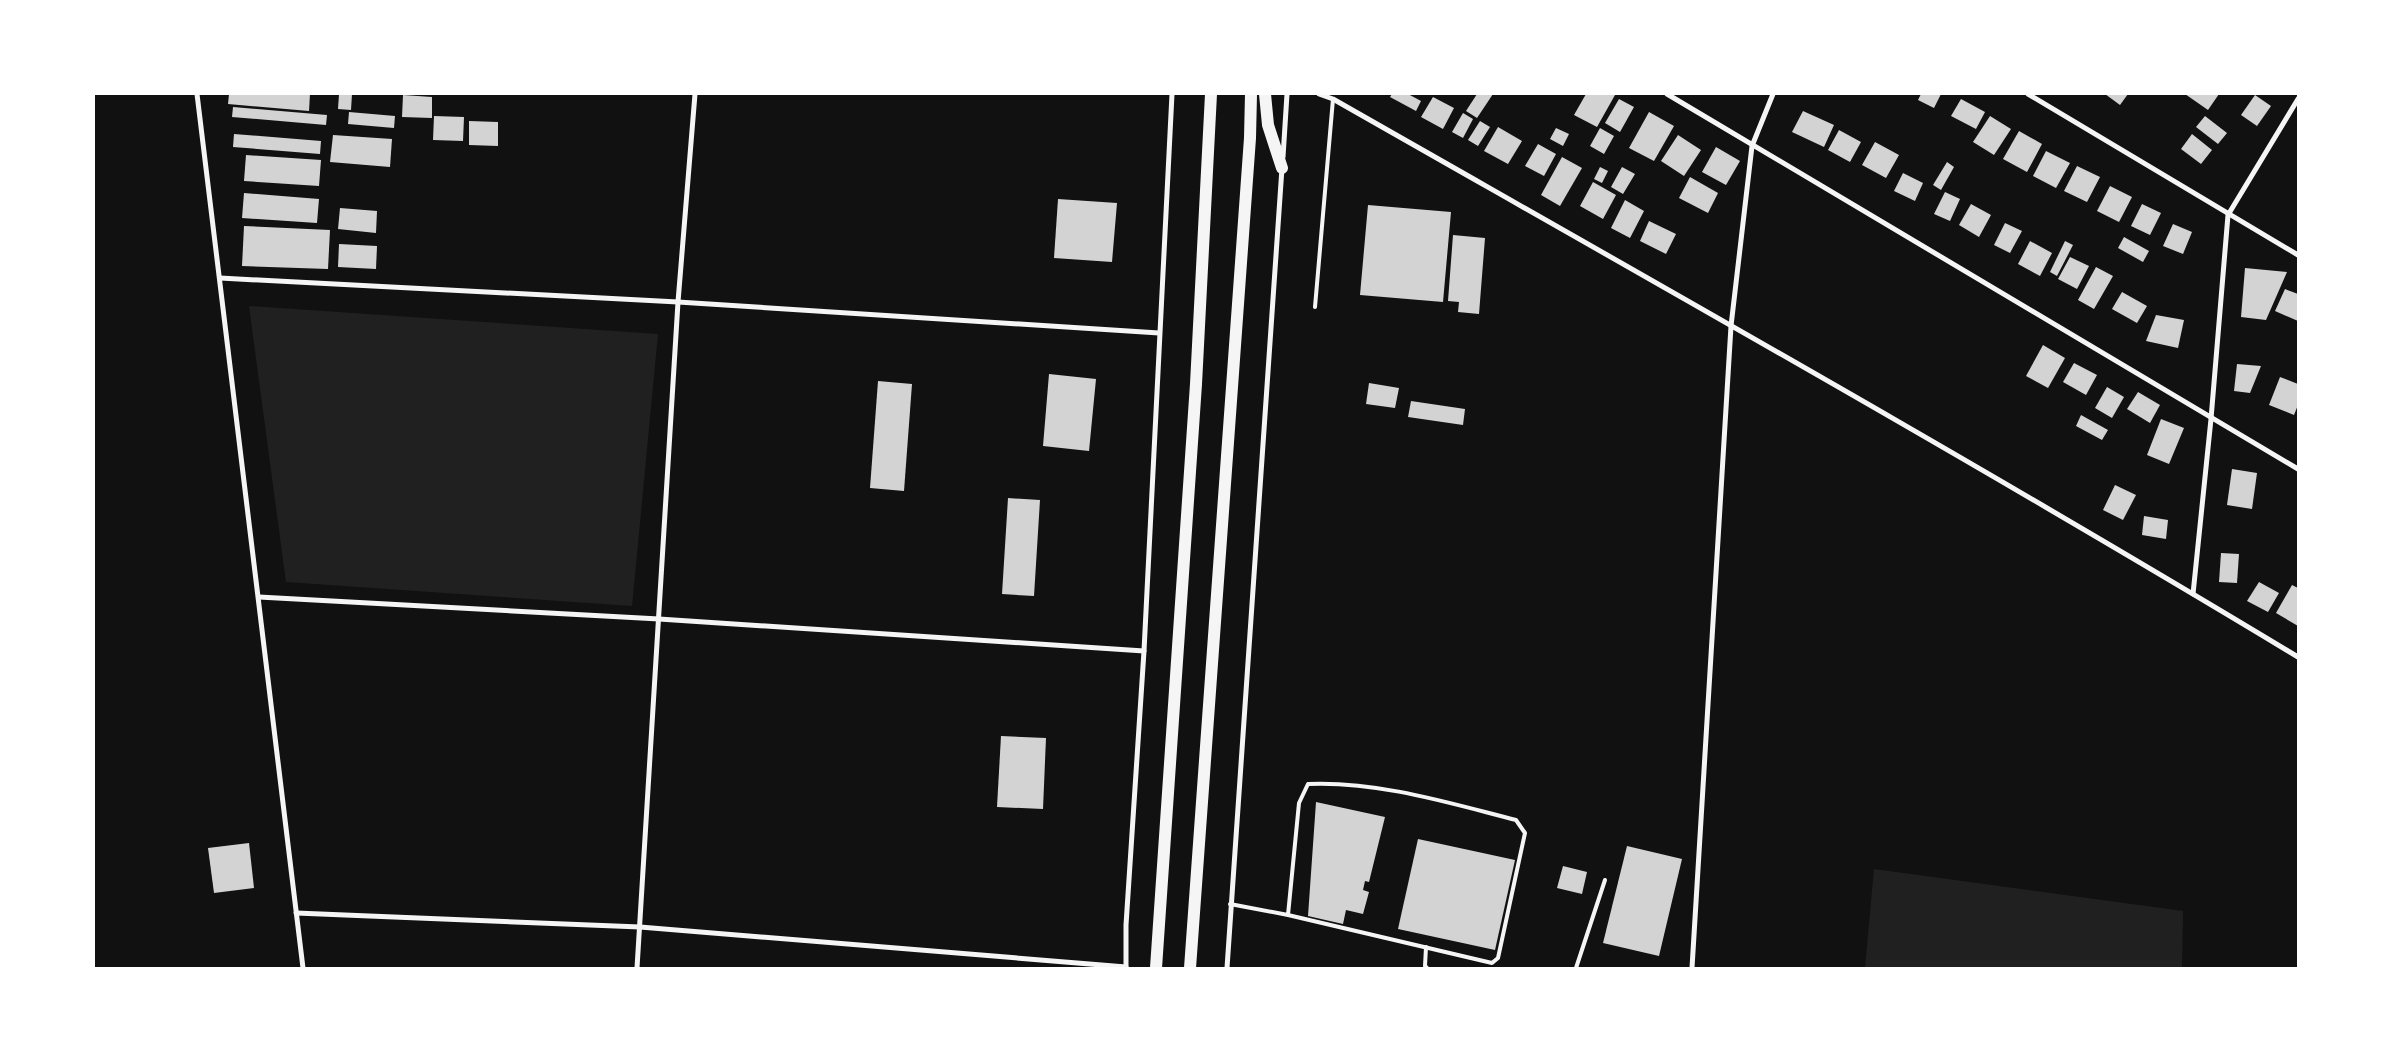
<svg xmlns="http://www.w3.org/2000/svg" width="2392" height="1062" font-family="'Varela Round',sans-serif">
  <style>
    .green { fill: #202020 }
    .building { fill: #d3d3d3 }
    .lines { fill: none; stroke-linecap: round; stroke-linejoin: round }
    .service { stroke: #f5f5f5; stroke-width: 4 }
    .minor { stroke: #f5f5f5; stroke-width: 5 }
    .primary { stroke: #f5f5f5; stroke-width: 12 }
  </style>
  <rect width="100%" height="100%" fill="#111"/>
  <g class="green">
    <path d="M249 306 658 334 632 606 286 582Z"/>
    <path d="M1874 869 2183 911 2182 968H1865Z"/>
  </g>
  <g class="building">
    <path d="M229 94H310L309 111 228 104Z"/>
    <path d="M339 94H352L351 110 338 109Z"/>
    <path d="M1392 94H1408L1421 101 1416 111 1390 97Z"/>
    <path d="M1477 94H1493L1477 118 1466 111Z"/>
    <path d="M1586 94 1615 95 1597 127 1574 115Z"/>
    <path d="M1921 94H1941L1934 108 1918 100Z"/>
    <path d="M2105 94H2128L2120 105Z"/>
    <path d="M2185 94H2219L2208 110Z"/>
    <path d="M403 95 432 97V118L402 117Z"/>
    <path d="M2255 95 2271 106 2257 126 2241 115Z"/>
    <path d="M1433 97 1454 108 1443 129 1421 117Z"/>
    <path d="M1619 99 1634 107 1620 132 1605 123Z"/>
    <path d="M1961 99 1985 112 1976 129 1951 116Z"/>
    <path d="M233 107 327 115 326 125 232 117Z"/>
    <path d="M1803 111 1834 125 1824 147 1792 132Z"/>
    <path d="M349 112 395 116 394 128 348 124Z"/>
    <path d="M1649 112 1674 126 1654 161 1629 148Z"/>
    <path d="M1463 113 1473 119 1463 138 1452 132Z"/>
    <path d="M434 116 464 117 463 141 433 140Z"/>
    <path d="M1990 116 2011 129 1994 155 1973 142Z"/>
    <path d="M2205 116 2227 133 2218 144 2196 127Z"/>
    <path d="M469 121 498 122V146L469 145Z"/>
    <path d="M1480 121 1490 127 1478 146 1468 140Z"/>
    <path d="M1498 127 1522 141 1508 164 1484 151Z"/>
    <path d="M1556 128 1569 134 1563 146 1550 139Z"/>
    <path d="M1600 128 1614 136 1604 154 1590 146Z"/>
    <path d="M1839 130 1861 142 1850 162 1828 150Z"/>
    <path d="M2019 131 2042 144 2027 172 2003 159Z"/>
    <path d="M234 134 321 141 320 154 233 147Z"/>
    <path d="M2192 134 2212 150 2201 164 2181 149Z"/>
    <path d="M333 135 392 139 390 167 330 162Z"/>
    <path d="M1678 135 1701 150 1684 176 1661 161Z"/>
    <path d="M1875 142 1899 155 1886 178 1862 165Z"/>
    <path d="M1538 144 1556 154 1544 176 1525 166Z"/>
    <path d="M1716 147 1740 161 1726 185 1702 172Z"/>
    <path d="M2046 151 2070 163 2056 188 2033 176Z"/>
    <path d="M246 155 321 160 319 186 244 181Z"/>
    <path d="M1562 157 1582 168 1560 206 1541 195Z"/>
    <path d="M1947 162 1954 167 1941 190 1933 185Z"/>
    <path d="M2077 166 2100 177 2087 202 2064 191Z"/>
    <path d="M1600 167 1608 171 1602 183 1594 179Z"/>
    <path d="M1622 167 1635 174 1623 194 1611 187Z"/>
    <path d="M1903 173 1923 183 1915 201 1894 191Z"/>
    <path d="M1690 177 1718 193 1708 213 1679 198Z"/>
    <path d="M1593 182 1616 195 1603 219 1580 206Z"/>
    <path d="M2110 186 2132 197 2119 222 2097 211Z"/>
    <path d="M1945 192 1960 199 1950 221 1934 214Z"/>
    <path d="M244 193 319 199 317 223 242 218Z"/>
    <path d="M1058 199 1117 203 1112 262 1054 258Z"/>
    <path d="M1625 200 1644 211 1630 238 1611 228Z"/>
    <path d="M1971 204 1991 215 1979 237 1959 225Z"/>
    <path d="M2142 204 2161 213 2150 235 2131 226Z"/>
    <path d="M1368 205 1451 212 1443 302 1360 295Z"/>
    <path d="M340 208 377 211 376 233 338 229Z"/>
    <path d="M1649 221 1676 234 1666 254 1640 241Z"/>
    <path d="M2005 223 2022 231 2010 253 1994 245Z"/>
    <path d="M2173 224 2192 232 2183 254 2163 246Z"/>
    <path d="M244 226 330 230 328 269 242 266Z"/>
    <path d="M1453 235 1485 238 1479 314 1458 312 1459 302 1448 301Z"/>
    <path d="M2124 237 2149 251 2143 262 2118 248Z"/>
    <path d="M2030 241 2052 253 2040 276 2018 264Z"/>
    <path d="M2065 241 2073 245 2057 276 2050 272Z"/>
    <path d="M339 244 377 246 376 269 338 267Z"/>
    <path d="M2070 257 2089 266 2077 289 2058 279Z"/>
    <path d="M2096 267 2113 276 2094 309 2078 300Z"/>
    <path d="M2245 268 2287 272 2266 320 2241 317Z"/>
    <path d="M2285 289 2298 294V321L2275 311Z"/>
    <path d="M2122 292 2147 306 2137 323 2112 309Z"/>
    <path d="M2156 315 2184 320 2178 348 2146 341Z"/>
    <path d="M2043 345 2065 358 2048 388 2026 376Z"/>
    <path d="M2074 363 2097 375 2086 395 2063 382Z"/>
    <path d="M2237 364 2261 366 2250 393 2234 391Z"/>
    <path d="M1049 374 1096 379 1089 451 1043 446Z"/>
    <path d="M2280 377 2298 384V405L2294 415 2269 405Z"/>
    <path d="M878 381 912 384 904 491 870 488Z"/>
    <path d="M1369 383 1399 388 1395 408 1366 404Z"/>
    <path d="M2107 387 2124 397 2112 418 2095 408Z"/>
    <path d="M2138 392 2160 405 2150 423 2127 409Z"/>
    <path d="M1411 401 1465 409 1463 425 1408 417Z"/>
    <path d="M2081 415 2108 430 2102 440 2076 426Z"/>
    <path d="M2161 419 2184 428 2169 464 2147 455Z"/>
    <path d="M2232 469 2257 473 2252 509 2227 505Z"/>
    <path d="M2115 485 2136 495 2123 520 2103 510Z"/>
    <path d="M1008 498 1040 500 1034 596 1002 594Z"/>
    <path d="M2144 516 2168 520 2166 539 2142 535Z"/>
    <path d="M2221 553 2239 554 2237 583 2219 582Z"/>
    <path d="M2259 582 2279 593 2268 612 2247 601Z"/>
    <path d="M2292 585 2298 588V626L2276 613Z"/>
    <path d="M1001 736 1046 738 1043 809 997 807Z"/>
    <path d="M1316 802 1385 817 1369 882 1365 881 1363 890 1369 892 1363 914 1346 910 1343 924 1308 916Z"/>
    <path d="M1418 839 1515 860 1495 950 1398 929Z"/>
    <path d="M249 843 254 888 214 893 208 848Z"/>
    <path d="M1627 846 1682 859 1659 956 1603 943Z"/>
    <path d="M1563 866 1587 872 1582 894 1557 888Z"/>
  </g>
  <g class="lines">
    <g class="service">
      <path d="M1315 307 1333 99"/>
      <path d="M1230 904 1288 915 1492 963 1498 958 1525 833 1516 820C1449 803 1378 781 1308 784L1299 803 1288 915"/>
      <path d="M1426 947 1425 966 1427 968"/>
      <path d="M1576 968 1605 880"/>
    </g>
    <g class="minor">
      <path d="M197 94 303 968"/>
      <path d="M1319 94 1333 99C1656 283 1980 465 2298 657"/>
      <path d="M1667 94 2298 469"/>
      <path d="M2028 94 2298 255"/>
      <path d="M1283 157 1287 94"/>
      <path d="M220 278 678 302 1159 333"/>
      <path d="M2193 594 2211 419 2228 215 2298 99"/>
      <path d="M259 597 659 619 1144 651"/>
      <path d="M296 913 640 927 1126 967"/>
      <path d="M637 968 678 302 695 94"/>
      <path d="M1126 968V925L1144 651 1172 94"/>
      <path d="M1227 968 1282 168"/>
      <path d="M1692 968 1731 326 1752 146 1773 94"/>
    </g>
    <g class="primary">
      <path d="M1265 94 1268 125 1282 168"/>
      <path d="M1156 968 1196 384 1211 94"/>
      <path d="M1190 968 1250 138 1251 94"/>
    </g>
  </g>
  <rect width="2392" height="1062" fill="none" stroke="#ffffff" stroke-width="190"/>
</svg>
